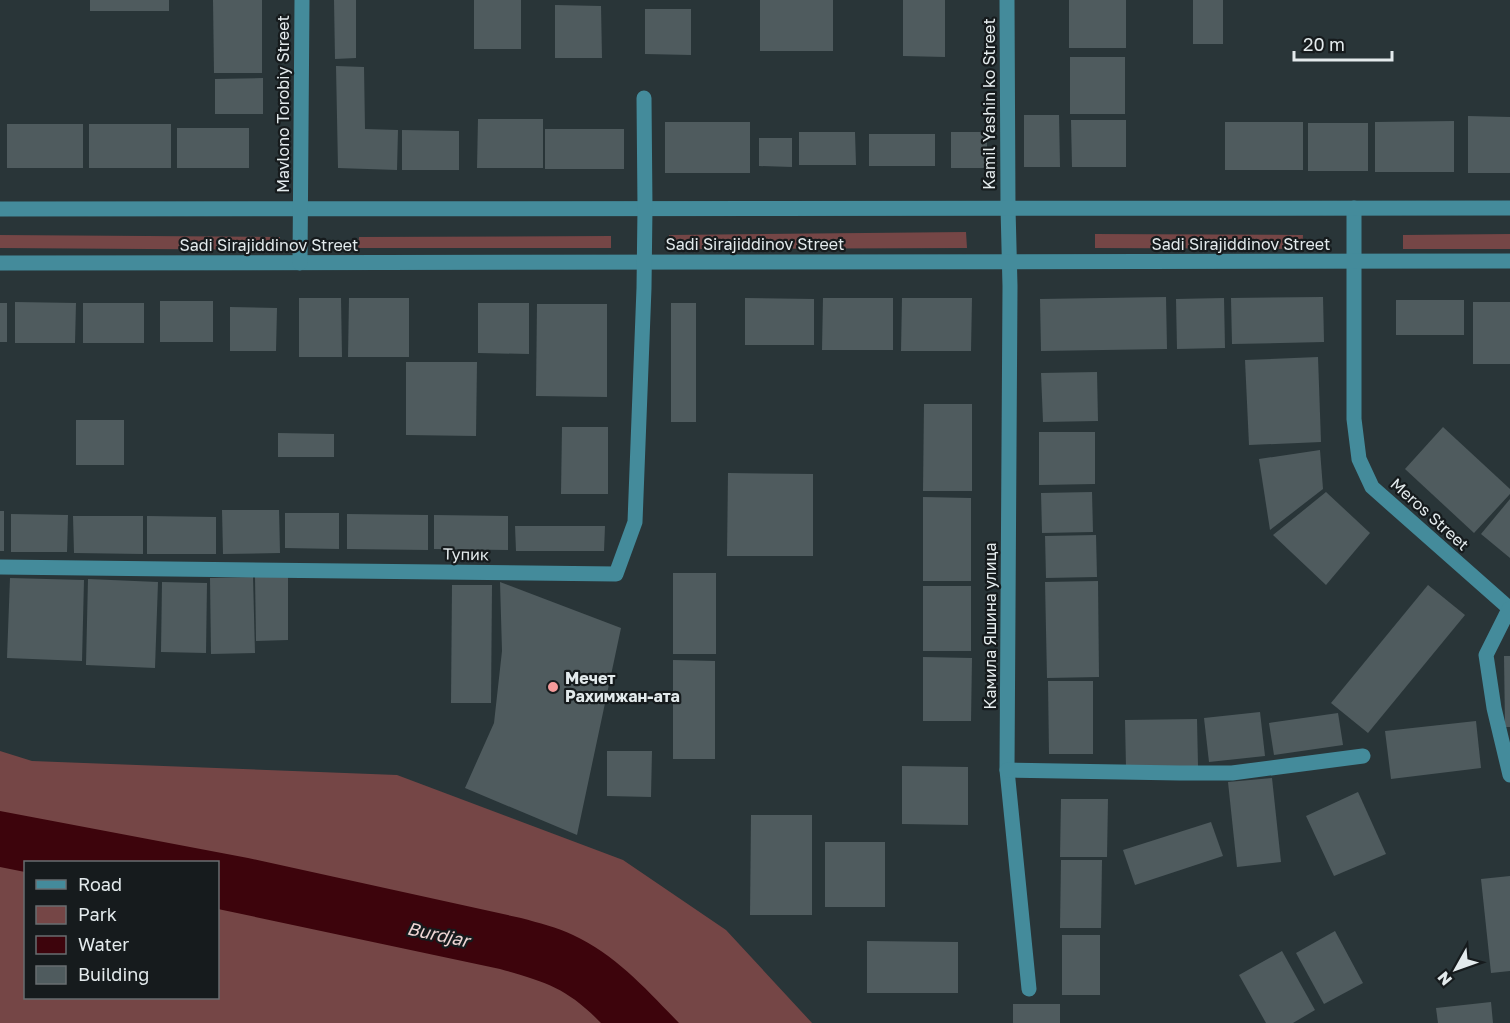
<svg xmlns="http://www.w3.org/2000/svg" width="1510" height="1023" font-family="'Golos Text',sans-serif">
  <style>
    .green { fill: #754646; fill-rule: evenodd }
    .water { fill: #3d040c }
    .building { fill: #4f5b5e }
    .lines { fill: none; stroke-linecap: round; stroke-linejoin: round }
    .minor { stroke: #448b9b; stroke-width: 15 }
    .poi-dot { fill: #f59b9b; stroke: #161b1d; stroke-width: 2 }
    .labels { text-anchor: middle; stroke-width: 4.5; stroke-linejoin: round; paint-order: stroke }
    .street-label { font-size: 16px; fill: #e3eaec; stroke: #161b1d }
    .poi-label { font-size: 16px; font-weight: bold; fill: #e3eaec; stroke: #161b1d; text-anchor: start }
    .water-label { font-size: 18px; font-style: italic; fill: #efd6d5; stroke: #161b1d }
  </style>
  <rect width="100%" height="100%" fill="#293538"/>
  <g class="green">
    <path d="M966 232 967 248 669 249V235Z"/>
    <path d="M1095 234 1303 235 1302 249 1095 248Z"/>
    <path d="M1510 234V249H1403V235Z"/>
    <path d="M0 235 280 237V250L0 248Z"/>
    <path d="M611 236V248H358L359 237Z"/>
    <path d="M0 751 32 761 397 775 623 860 726 930 812 1023H0ZM26 862H218V998H26Z"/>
  </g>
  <path class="water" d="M0 811 248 858 521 918C539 923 557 927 573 935 616 955 647 990 679 1023H601C567 988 546 982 500 969L218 909V862H26L25 872 0 867Z"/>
  <g class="building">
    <rect x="90" y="0" width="79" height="11"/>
    <path d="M213 0H262V73H214Z"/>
    <path d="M334 0H356V58L335 59Z"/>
    <rect x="474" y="0" width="47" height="49"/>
    <rect x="760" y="0" width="73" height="51"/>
    <path d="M903 0H945V57L903 56Z"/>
    <rect x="1069" y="0" width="57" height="48"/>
    <rect x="1193" y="0" width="30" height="44"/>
    <path d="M555 5 601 6 602 58H555Z"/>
    <path d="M645 9H691V55L645 54Z"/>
    <rect x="1070" y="57" width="55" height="57"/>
    <path d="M336 66 364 67 365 129 398 130 397 170 338 168Z"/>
    <path d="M263 78V114H215V79Z"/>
    <path d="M1024 115H1059L1060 167H1024Z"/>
    <path d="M1468 116 1510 117V173H1468Z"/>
    <path d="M478 119H543V168H477Z"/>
    <path d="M1071 120H1126V167H1072Z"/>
    <path d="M1454 121V172H1375V122Z"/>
    <rect x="665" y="122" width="85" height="51"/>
    <rect x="1225" y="122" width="78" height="48"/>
    <rect x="1308" y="123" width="60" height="48"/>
    <rect x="7" y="124" width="76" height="44"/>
    <rect x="89" y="124" width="82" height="44"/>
    <rect x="177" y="128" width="72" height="40"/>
    <rect x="545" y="129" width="79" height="40"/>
    <path d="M402 130 459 131V170H402Z"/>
    <path d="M799 132H855L856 165H799Z"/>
    <rect x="951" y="132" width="36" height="36"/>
    <rect x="869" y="134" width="66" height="32"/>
    <path d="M759 138H792V167L759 166Z"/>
    <path d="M1166 297 1167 349 1041 351 1040 299Z"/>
    <path d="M1323 297 1324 342 1232 344 1231 298Z"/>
    <path d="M299 298H341L342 357H299Z"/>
    <path d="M349 298H409V357H348Z"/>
    <path d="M745 298 814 299V345H745Z"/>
    <path d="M823 298H893V350H822Z"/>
    <path d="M902 298H972L971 351H901Z"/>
    <path d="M1224 298 1225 348 1177 349 1176 299Z"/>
    <rect x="1396" y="300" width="68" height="35"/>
    <rect x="160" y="301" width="53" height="41"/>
    <path d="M15 302 76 303 75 343H15Z"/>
    <rect x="1473" y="302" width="37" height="62"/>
    <rect x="0" y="303" width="7" height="39"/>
    <rect x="83" y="303" width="61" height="40"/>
    <path d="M478 303H529V354L478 353Z"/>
    <rect x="671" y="303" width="25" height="119"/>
    <path d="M537 304H607V397L536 396Z"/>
    <path d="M230 307 277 308 276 351H230Z"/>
    <path d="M1318 357 1321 442 1249 445 1245 360Z"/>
    <path d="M406 362H477L476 436 406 435Z"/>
    <path d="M1097 372 1098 421 1043 422 1041 373Z"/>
    <path d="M924 404H972V491H923Z"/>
    <rect x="76" y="420" width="48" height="45"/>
    <path d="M562 427H608V494H561Z"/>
    <path d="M1443 427 1510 489V494L1474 533 1405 469Z"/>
    <path d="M1039 432H1095V484L1039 485Z"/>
    <path d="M278 433 334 434V457H278Z"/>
    <path d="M1320 450 1323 489 1270 530 1259 459Z"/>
    <path d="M728 473 813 474V556H727Z"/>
    <path d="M1092 492 1093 532 1042 533 1041 493Z"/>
    <path d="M1326 492 1370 533 1326 585 1273 535Z"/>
    <path d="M923 497 971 498V581H923Z"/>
    <path d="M1510 499V558L1481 534Z"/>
    <path d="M222 510H279L280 553 223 554Z"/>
    <rect x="0" y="511" width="4" height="40"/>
    <path d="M285 513H339V549L285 548Z"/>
    <path d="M11 514 68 515 67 552H11Z"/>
    <path d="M347 514 428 515V550L347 549Z"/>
    <path d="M434 515 508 516V550L434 549Z"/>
    <path d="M73 516H143V554L74 553Z"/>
    <path d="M147 516 216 517V554H147Z"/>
    <path d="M515 526H605L604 551H516Z"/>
    <path d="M1096 535 1097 577 1046 578 1045 536Z"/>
    <rect x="673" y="573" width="43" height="81"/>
    <path d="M253 577 255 653 211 654 210 578Z"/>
    <path d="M255 577H288V640L256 641Z"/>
    <path d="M10 578 84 580 82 661 7 658Z"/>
    <path d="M88 579 158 582 155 668 86 665Z"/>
    <path d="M1098 581 1099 677 1047 678 1045 582Z"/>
    <path d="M162 582 207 583 206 653 161 652Z"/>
    <path d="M500 582 621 628 577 835 465 788 494 723 502 651Z"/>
    <path d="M452 585H492L491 703H451Z"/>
    <path d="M1428 585 1465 615 1368 733 1331 703Z"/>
    <rect x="923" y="586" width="48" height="65"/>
    <path d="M1504 656H1510V727H1505Z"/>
    <path d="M923 657 972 658 971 721H923Z"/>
    <path d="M673 660 715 661V759H673Z"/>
    <path d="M1048 681H1093V754H1049Z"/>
    <path d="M1260 712 1265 756 1209 762 1204 718Z"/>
    <path d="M1338 713 1343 745 1274 755 1269 723Z"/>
    <path d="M1197 719 1198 766 1126 767 1125 720Z"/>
    <path d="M1476 721 1481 768 1391 779 1385 731Z"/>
    <path d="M607 751H652L651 797 607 796Z"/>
    <path d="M902 766 968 767V825L902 824Z"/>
    <path d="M1272 778 1281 862 1237 867 1228 782Z"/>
    <path d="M1358 792 1386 854 1334 876 1306 816Z"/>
    <path d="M1061 799H1108L1107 857H1060Z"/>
    <path d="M751 815H812V915H750Z"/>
    <path d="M1211 822 1223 856 1135 885 1123 850Z"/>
    <rect x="825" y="842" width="60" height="65"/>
    <path d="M1061 860H1102L1101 928H1060Z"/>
    <path d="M1510 876V971L1491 973 1481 879Z"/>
    <path d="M1335 931 1363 983 1324 1004 1296 953Z"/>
    <rect x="1062" y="935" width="38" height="60"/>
    <path d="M867 941 958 942V993H867Z"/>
    <path d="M1282 951 1315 1010 1293 1023H1266L1239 975Z"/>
    <path d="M1491 1002 1493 1023H1438L1436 1008Z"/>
    <rect x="1013" y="1004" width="47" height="19"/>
  </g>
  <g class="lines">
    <g class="minor">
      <path d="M1007 0 1008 208 1010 286 1007 770 1029 989"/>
      <path d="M1354 208V419L1359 459 1372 487 1510 609"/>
      <path d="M0 209 1510 208"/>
      <path d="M0 263 1510 261"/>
      <path d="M300 263 302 0"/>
      <path d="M0 567 616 574 635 522 644 288 645 208 644 98"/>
      <path d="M1509 609 1486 655 1494 708 1510 775"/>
      <path d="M1007 770 1180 773H1232L1363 756"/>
    </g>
  </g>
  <circle class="poi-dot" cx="553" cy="687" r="6"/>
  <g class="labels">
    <g class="street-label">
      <text transform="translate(283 104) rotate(-90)" y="6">Mavlono Torobiy Street</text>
      <text transform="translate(989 104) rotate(-90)" y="6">Kamil Yashin ko Street</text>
      <text x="755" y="250">Sadi Sirajiddinov Street</text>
      <text x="1241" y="250">Sadi Sirajiddinov Street</text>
      <text x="269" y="251">Sadi Sirajiddinov Street</text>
      <text transform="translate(1430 514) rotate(42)" y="6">Meros Street</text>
      <text transform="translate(466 554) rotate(1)" y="6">Тупик</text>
      <text transform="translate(990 626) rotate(-90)" y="6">Камила Яшина улица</text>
    </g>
    <g class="poi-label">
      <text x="565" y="684">Мечет<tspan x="565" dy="18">Рахимжан-ата</tspan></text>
    </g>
    <g class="water-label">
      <text transform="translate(438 935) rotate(12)" y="6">Burdjar</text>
    </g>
  </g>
  <rect x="24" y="861" width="195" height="138" fill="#161b1d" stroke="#686e70" stroke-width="1.5"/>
  <rect x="36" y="880" width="30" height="9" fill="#448b9b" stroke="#686e70" stroke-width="1.5"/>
  <text x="78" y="891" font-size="18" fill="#e3eaec">Road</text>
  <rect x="36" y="906" width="30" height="18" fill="#754646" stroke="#686e70" stroke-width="1.5"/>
  <text x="78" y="921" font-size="18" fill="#e3eaec">Park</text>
  <rect x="36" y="936" width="30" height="18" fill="#3d040c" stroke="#686e70" stroke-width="1.5"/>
  <text x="78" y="951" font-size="18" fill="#e3eaec">Water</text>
  <rect x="36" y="966" width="30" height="18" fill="#4f5b5e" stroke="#686e70" stroke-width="1.5"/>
  <text x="78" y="981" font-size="18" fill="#e3eaec">Building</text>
  <g transform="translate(1456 969) rotate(230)" stroke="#161b1d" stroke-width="4.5" paint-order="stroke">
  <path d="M0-4.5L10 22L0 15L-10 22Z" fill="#e3eaec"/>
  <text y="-9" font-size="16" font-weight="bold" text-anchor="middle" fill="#e3eaec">N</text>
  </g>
  <path d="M1294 51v9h98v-9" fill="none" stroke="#e3eaec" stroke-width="3"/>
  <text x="1303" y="51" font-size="18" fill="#e3eaec" stroke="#161b1d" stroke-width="4.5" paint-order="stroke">20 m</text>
</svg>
